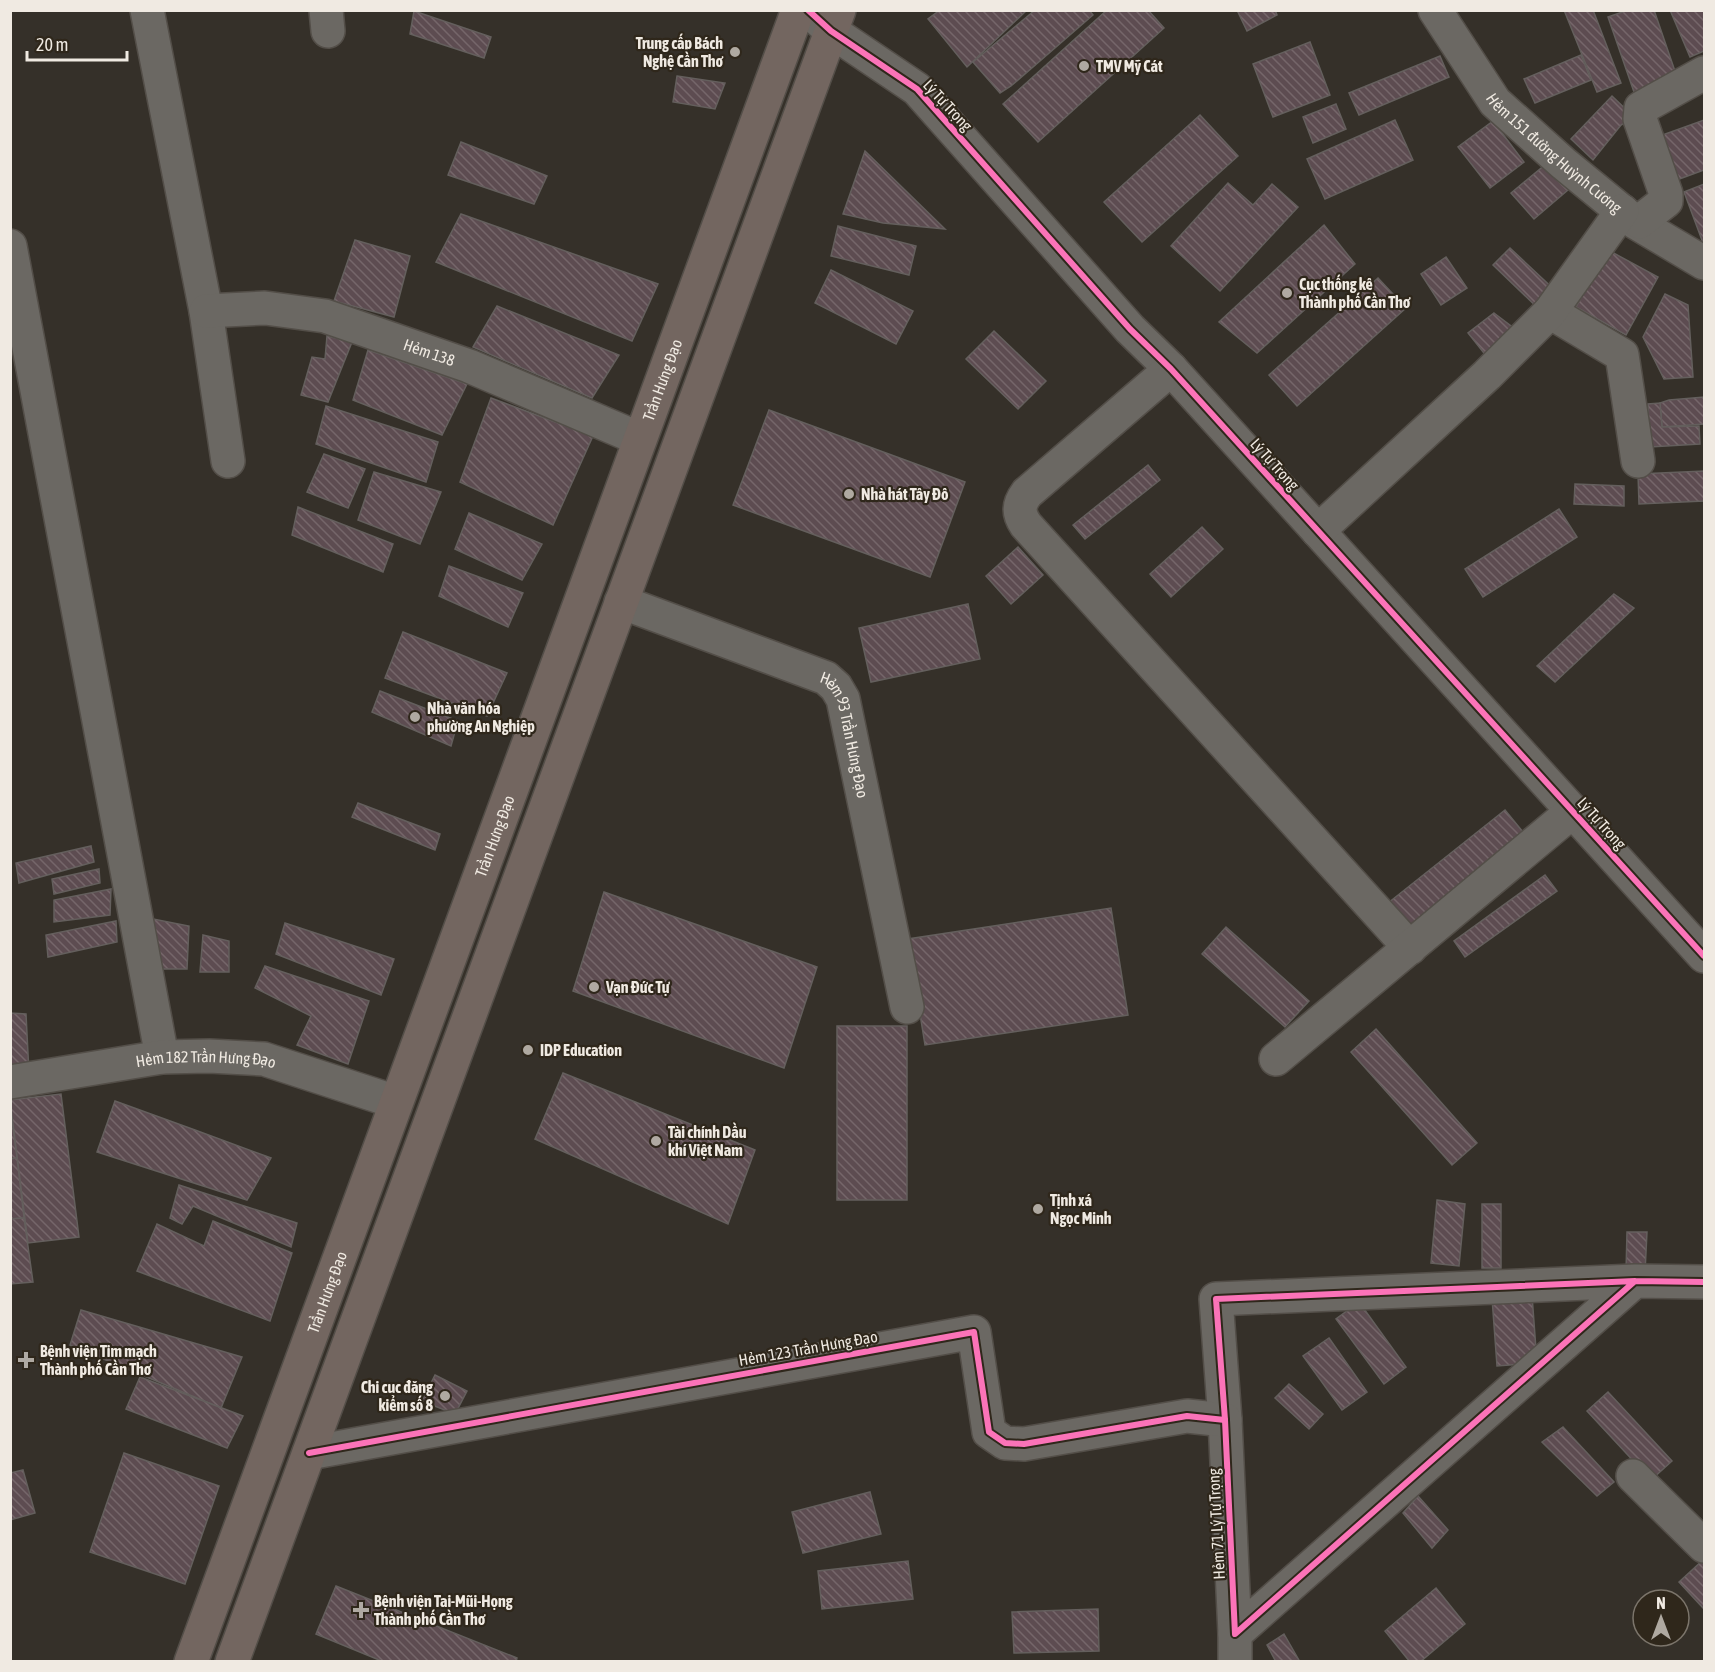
<svg xmlns="http://www.w3.org/2000/svg" width="1715" height="1672" font-family="'Asap Condensed',sans-serif">
  <style>
    .building { fill: url(#building-back-hatch); stroke: #645f5d; stroke-width: 1.5 }
    .lines { fill: none; stroke-linecap: round; stroke-linejoin: round }
    .minor-casing { stroke: #534e48; stroke-width: 36 }
    .highway-casing { stroke: #534e48; stroke-width: 36 }
    .minor { stroke: #6b6863; stroke-width: 33 }
    .highway { stroke: #736660; stroke-width: 33 }
    .cycleway-casing { stroke: #2f271b; stroke-width: 10 }
    .cycleway { stroke: #fb73b8; stroke-width: 6 }
    .poi-dot { fill: #afa9a1; stroke: #2f271b; stroke-width: 2 }
    .labels { text-anchor: middle; stroke-width: 4.5; stroke-linejoin: round; paint-order: stroke }
    .poi-label { font-size: 16px; font-weight: bold; fill: #f0eae2; stroke: #2f271b; text-anchor: start }
    .street-label { font-size: 16px; fill: #f0eae2; stroke: #2f271b }
  </style>
  <defs>
    <pattern id="building-back-hatch" width="6" height="6" patternUnits="userSpaceOnUse" patternTransform="scale(1.5)"><rect width="6" height="6" fill="#5d4c51"/><path d="M-1 5l2 2M0 0l6 6M5-1l2 2" fill="none" stroke="#75666a"/></pattern>
  </defs>
  <rect width="100%" height="100%" fill="#353029"/>
  <g class="building">
    <path d="M940 10H1027L967 67 928 19Z"/>
    <path d="M1035 10H1089L1093 15 1011 86 1000 93 973 62Z"/>
    <path d="M1107 10H1148L1164 28 1038 142 1003 104Z"/>
    <path d="M1237 10H1275L1277 15 1247 31Z"/>
    <path d="M1564 10H1593L1621 83 1597 92Z"/>
    <path d="M1628 10H1654L1677 77 1634 92 1608 17Z"/>
    <path d="M1670 10H1704V51L1690 57Z"/>
    <path d="M414 11 491 37 484 58 410 34Z"/>
    <path d="M1310 42 1330 95 1273 117 1253 64Z"/>
    <path d="M1581 55 1591 80 1535 103 1524 79Z"/>
    <path d="M1440 56 1449 77 1359 115 1349 93Z"/>
    <path d="M677 76 725 83 715 109 673 102Z"/>
    <path d="M1612 96 1634 117 1621 125 1593 160 1571 139Z"/>
    <path d="M1336 104 1346 129 1313 143 1303 117Z"/>
    <path d="M1200 115 1238 156 1142 242 1104 202Z"/>
    <path d="M1395 120 1413 160 1325 199 1307 159Z"/>
    <path d="M1704 120V170L1674 181 1657 137Z"/>
    <path d="M1493 121 1524 162 1490 188 1458 147Z"/>
    <path d="M461 142 547 176 534 204 448 175Z"/>
    <path d="M865 151 945 229 883 223 843 214Z"/>
    <path d="M1546 164 1568 190 1534 219 1511 193Z"/>
    <path d="M1228 183 1253 205 1272 184 1298 207 1220 291 1171 246Z"/>
    <path d="M1704 184V242L1703 243 1684 192Z"/>
    <path d="M461 214 658 284 632 341 436 262Z"/>
    <path d="M1324 225 1355 264 1257 353 1219 322Z"/>
    <path d="M838 226 916 246 909 275 831 256Z"/>
    <path d="M355 240 410 256 394 317 334 301Z"/>
    <path d="M1510 248 1560 295 1542 312 1493 265Z"/>
    <path d="M1608 250 1658 277 1626 335 1576 307Z"/>
    <path d="M1446 257 1467 288 1441 305 1421 274Z"/>
    <path d="M831 270 913 311 896 344 815 303Z"/>
    <path d="M1378 278 1406 308 1297 406 1269 375Z"/>
    <path d="M1665 294 1688 305 1693 377 1664 379 1643 337Z"/>
    <path d="M497 306 619 355 592 398 473 347Z"/>
    <path d="M1494 313 1527 338 1499 372 1468 333Z"/>
    <path d="M994 331 1046 381 1018 409 966 359Z"/>
    <path d="M327 336 352 342 328 402 301 395 312 357 325 359Z"/>
    <path d="M368 350 467 384 442 435 353 400Z"/>
    <path d="M1704 397V424L1662 427 1660 403 1669 400Z"/>
    <path d="M491 398 593 436 553 525 460 482Z"/>
    <path d="M1660 403 1662 427 1699 426 1700 444 1650 447 1648 404Z"/>
    <path d="M326 406 438 442 426 482 316 444Z"/>
    <path d="M769 410 965 482 930 577 733 505Z"/>
    <path d="M324 454 365 469 348 508 307 492Z"/>
    <path d="M1148 465 1160 480 1085 539 1073 525Z"/>
    <path d="M1704 471V501L1639 504 1638 474Z"/>
    <path d="M374 472 441 492 420 544 358 520Z"/>
    <path d="M1575 484 1624 486V506L1574 504Z"/>
    <path d="M298 507 393 544 383 572 292 535Z"/>
    <path d="M1559 509 1577 537 1483 597 1465 569Z"/>
    <path d="M469 513 542 544 522 580 455 549Z"/>
    <path d="M1202 527 1223 549 1171 597 1150 574Z"/>
    <path d="M1018 547 1043 575 1011 604 986 576Z"/>
    <path d="M449 566 523 593 508 627 439 596Z"/>
    <path d="M1614 594 1634 608 1555 682 1537 666Z"/>
    <path d="M968 604 980 659 871 682 859 628Z"/>
    <path d="M403 632 507 673 487 716 385 678Z"/>
    <path d="M380 691 458 721 451 746 372 712Z"/>
    <path d="M358 803 440 834 435 850 352 817Z"/>
    <path d="M1505 810 1527 837 1410 938 1383 907Z"/>
    <path d="M91 846 94 862 19 883 16 863Z"/>
    <path d="M99 869 100 883 54 894 52 879Z"/>
    <path d="M1545 875 1557 891 1465 957 1454 941Z"/>
    <path d="M111 889 110 915 54 922V900Z"/>
    <path d="M604 892 817 967 784 1068 573 991Z"/>
    <path d="M1111 908 1128 1015 925 1045 908 939Z"/>
    <path d="M143 917 189 926 187 969H147Z"/>
    <path d="M116 921 117 942 48 957 46 935Z"/>
    <path d="M285 923 394 959 381 995 276 954Z"/>
    <path d="M1226 927 1309 1001 1285 1027 1202 954Z"/>
    <path d="M203 935 229 941V972H200Z"/>
    <path d="M265 966 369 1001 348 1064 297 1045 311 1016 255 988Z"/>
    <path d="M10 1013 26 1014 29 1073H10Z"/>
    <rect x="837" y="1026" width="70" height="174"/>
    <path d="M1376 1029 1477 1143 1452 1165 1351 1052Z"/>
    <path d="M563 1073 755 1150 728 1224 535 1139Z"/>
    <path d="M61 1094 79 1237 28 1243 10 1100Z"/>
    <path d="M115 1101 195 1130 271 1158 247 1200 97 1152Z"/>
    <path d="M10 1106 17 1158 10 1159Z"/>
    <path d="M17 1158 24 1218 10 1219V1159Z"/>
    <path d="M179 1185 297 1223 291 1247 193 1206 182 1224 170 1218Z"/>
    <path d="M1437 1200 1465 1204 1459 1266 1431 1263Z"/>
    <rect x="1482" y="1204" width="19" height="64"/>
    <path d="M24 1218 33 1282 10 1284V1219Z"/>
    <path d="M213 1221 292 1253 270 1321 137 1271 157 1224 204 1246Z"/>
    <path d="M1627 1232H1647L1645 1273 1626 1272Z"/>
    <path d="M1532 1295 1537 1363 1497 1366 1492 1298Z"/>
    <path d="M1359 1302 1406 1367 1384 1384 1336 1319Z"/>
    <path d="M81 1310 242 1357 221 1408 70 1345Z"/>
    <path d="M1329 1338 1367 1392 1342 1410 1303 1356Z"/>
    <path d="M435 1375 467 1391 455 1414 422 1401Z"/>
    <path d="M140 1377 243 1416 227 1448 126 1409Z"/>
    <path d="M1289 1384 1323 1414 1309 1429 1275 1398Z"/>
    <path d="M1608 1392 1672 1461 1651 1480 1587 1411Z"/>
    <path d="M1563 1427 1614 1482 1597 1496 1542 1442Z"/>
    <path d="M124 1453 219 1486 185 1584 90 1552Z"/>
    <path d="M23 1470 35 1513 10 1520V1473Z"/>
    <path d="M870 1492 881 1534 803 1553 792 1512Z"/>
    <path d="M1418 1496 1448 1530 1432 1548 1403 1513Z"/>
    <path d="M1703 1560 1704 1562V1609L1679 1582Z"/>
    <path d="M908 1561 913 1599 822 1609 818 1571Z"/>
    <path d="M336 1586 517 1658 516 1662H384L316 1634Z"/>
    <path d="M1436 1588 1465 1624 1420 1662H1410L1385 1631Z"/>
    <path d="M1098 1609 1099 1651 1014 1653 1012 1612Z"/>
    <path d="M1284 1634 1300 1662H1276L1267 1645Z"/>
  </g>
  <g class="lines">
    <defs>
      <g id="minor">
        <path d="M147 10 206 311 228 461"/>
        <path d="M326 10 328 31"/>
        <path d="M808 10 831 31 917 89 1130 329 1171 369 1704 956"/>
        <path id="s1" d="M1435 10 1495 102 1563 163 1635 222 1704 263"/>
        <path d="M1639 222 1666 201V194L1640 119 1641 108 1704 73"/>
        <path d="M10 246 162 1057"/>
        <path id="s2" d="M206 311 265 308 325 316 469 366 640 439"/>
        <path d="M1550 312 1622 355 1638 461"/>
        <path d="M1171 369 1027 493C1018 505 1018 513 1026 525L1410 948"/>
        <path d="M1318 531 1487 375 1550 312 1622 211"/>
        <path id="s3" d="M621 602 826 678 836 687 843 699 907 1007"/>
        <path d="M1276 1059 1573 811"/>
        <path id="s4" d="M10 1082 162 1057 209 1056 264 1059 396 1102"/>
        <path d="M1635 1281 1216 1299 1225 1420 1235 1634 1635 1281 1704 1282"/>
        <path d="M309 1453 974 1332 989 1432 1005 1443 1024 1444 1187 1416 1225 1420"/>
        <path d="M1633 1476 1704 1546"/>
        <path d="M1235 1662V1634"/>
      </g>
      <g id="highway">
        <path id="s5" d="M191 1662 798 10"/>
        <path d="M232 1662 839 10"/>
      </g>
    </defs>
    <use href="#minor" class="minor-casing"/>
    <use href="#highway" class="highway-casing"/>
    <use href="#minor" class="minor"/>
    <use href="#highway" class="highway"/>
    <defs>
      <g id="cycleway">
        <path d="M808 10 831 31 917 89 1130 329 1171 369 1704 956"/>
        <path d="M1635 1281 1216 1299 1225 1420 1235 1634 1635 1281 1704 1282"/>
        <path d="M309 1453 974 1332 989 1432 1005 1443 1024 1444 1187 1416 1225 1420"/>
      </g>
    </defs>
    <use href="#cycleway" class="cycleway-casing"/>
    <use href="#cycleway" class="cycleway"/>
  </g>
  <g class="poi-dot">
    <circle cx="735" cy="52" r="6"/>
    <circle cx="1084" cy="66" r="6"/>
    <circle cx="1287" cy="293" r="6"/>
    <circle cx="849" cy="494" r="6"/>
    <circle cx="415" cy="717" r="6"/>
    <circle cx="594" cy="987" r="6"/>
    <circle cx="528" cy="1050" r="6"/>
    <circle cx="656" cy="1141" r="6"/>
    <circle cx="1038" cy="1209" r="6"/>
    <path d="M23 1351h6v6h6v6h-6v6h-6v-6h-6v-6h6z"/>
    <circle cx="445" cy="1396" r="6"/>
    <path d="M358 1601h6v6h6v6h-6v6h-6v-6h-6v-6h6z"/>
  </g>
  <g class="labels">
    <g class="poi-label">
      <text x="723" y="49" text-anchor="end">Trung cấp Bách<tspan x="723" dy="18">Nghệ Cần Thơ</tspan></text>
      <text x="1096" y="72">TMV Mỹ Cát</text>
      <text x="1299" y="290">Cục thống kê<tspan x="1299" dy="18">Thành phố Cần Thơ</tspan></text>
      <text x="861" y="500">Nhà hát Tây Đô</text>
      <text x="427" y="714">Nhà văn hóa<tspan x="427" dy="18">phường An Nghiệp</tspan></text>
      <text x="606" y="993">Vạn Đức Tự</text>
      <text x="540" y="1056">IDP Education</text>
      <text x="668" y="1138">Tài chính Dầu<tspan x="668" dy="18">khí Việt Nam</tspan></text>
      <text x="1050" y="1206">Tịnh xá<tspan x="1050" dy="18">Ngọc Minh</tspan></text>
      <text x="40" y="1357">Bệnh viện Tim mạch<tspan x="40" dy="18">Thành phố Cần Thơ</tspan></text>
      <text x="433" y="1393" text-anchor="end">Chi cục đăng<tspan x="433" dy="18">kiểm số 8</tspan></text>
      <text x="374" y="1607">Bệnh viện Tai-Mũi-Họng<tspan x="374" dy="18">Thành phố Cần Thơ</tspan></text>
    </g>
    <g class="street-label">
      <text transform="translate(948 105) rotate(47)" y="6">Lý Tự Trọng</text>
      <text dy="6" stroke="none"><textPath href="#s1" startOffset="188">Hẻm 151 đường Huỳnh Cương</textPath></text>
      <text dy="6" stroke="none"><textPath href="#s2" startOffset="230">Hẻm 138</textPath></text>
      <text dy="6" stroke="none"><textPath href="#s5" startOffset="1366">Trần Hưng Đạo</textPath></text>
      <text transform="translate(1275 464) rotate(48)" y="6">Lý Tự Trọng</text>
      <text dy="6" stroke="none"><textPath href="#s3" startOffset="280">Hẻm 93 Trần Hưng Đạo</textPath></text>
      <text transform="translate(1602 823) rotate(48)" y="6">Lý Tự Trọng</text>
      <text dy="6" stroke="none"><textPath href="#s5" startOffset="880">Trần Hưng Đạo</textPath></text>
      <text dy="6" stroke="none"><textPath href="#s4" startOffset="198">Hẻm 182 Trần Hưng Đạo</textPath></text>
      <text dy="6" stroke="none"><textPath href="#s5" startOffset="394">Trần Hưng Đạo</textPath></text>
      <text transform="translate(808 1348) rotate(-10)" y="6">Hẻm 123 Trần Hưng Đạo</text>
      <text transform="translate(1216 1524) rotate(-93)" y="6">Hẻm 71 Lý Tự Trọng</text>
    </g>
  </g>
  <rect width="1715" height="1672" fill="none" stroke="#f0eae2" stroke-width="24"/>
  <g transform="translate(1661 1618)"><circle r="28" fill="#2f271b" stroke="#7c756b" stroke-width="1.5"/>
  <path d="M0-4.5L10 22L0 15L-10 22Z" fill="#afa9a1"/>
  <text y="-9" font-size="16" font-weight="bold" text-anchor="middle" fill="#f0eae2">N</text>
  </g>
  <path d="M27 51v9h100v-9" fill="none" stroke="#f0eae2" stroke-width="3"/>
  <text x="36" y="51" font-size="18" fill="#f0eae2" stroke="#2f271b" stroke-width="4.5" paint-order="stroke">20 m</text>
</svg>
